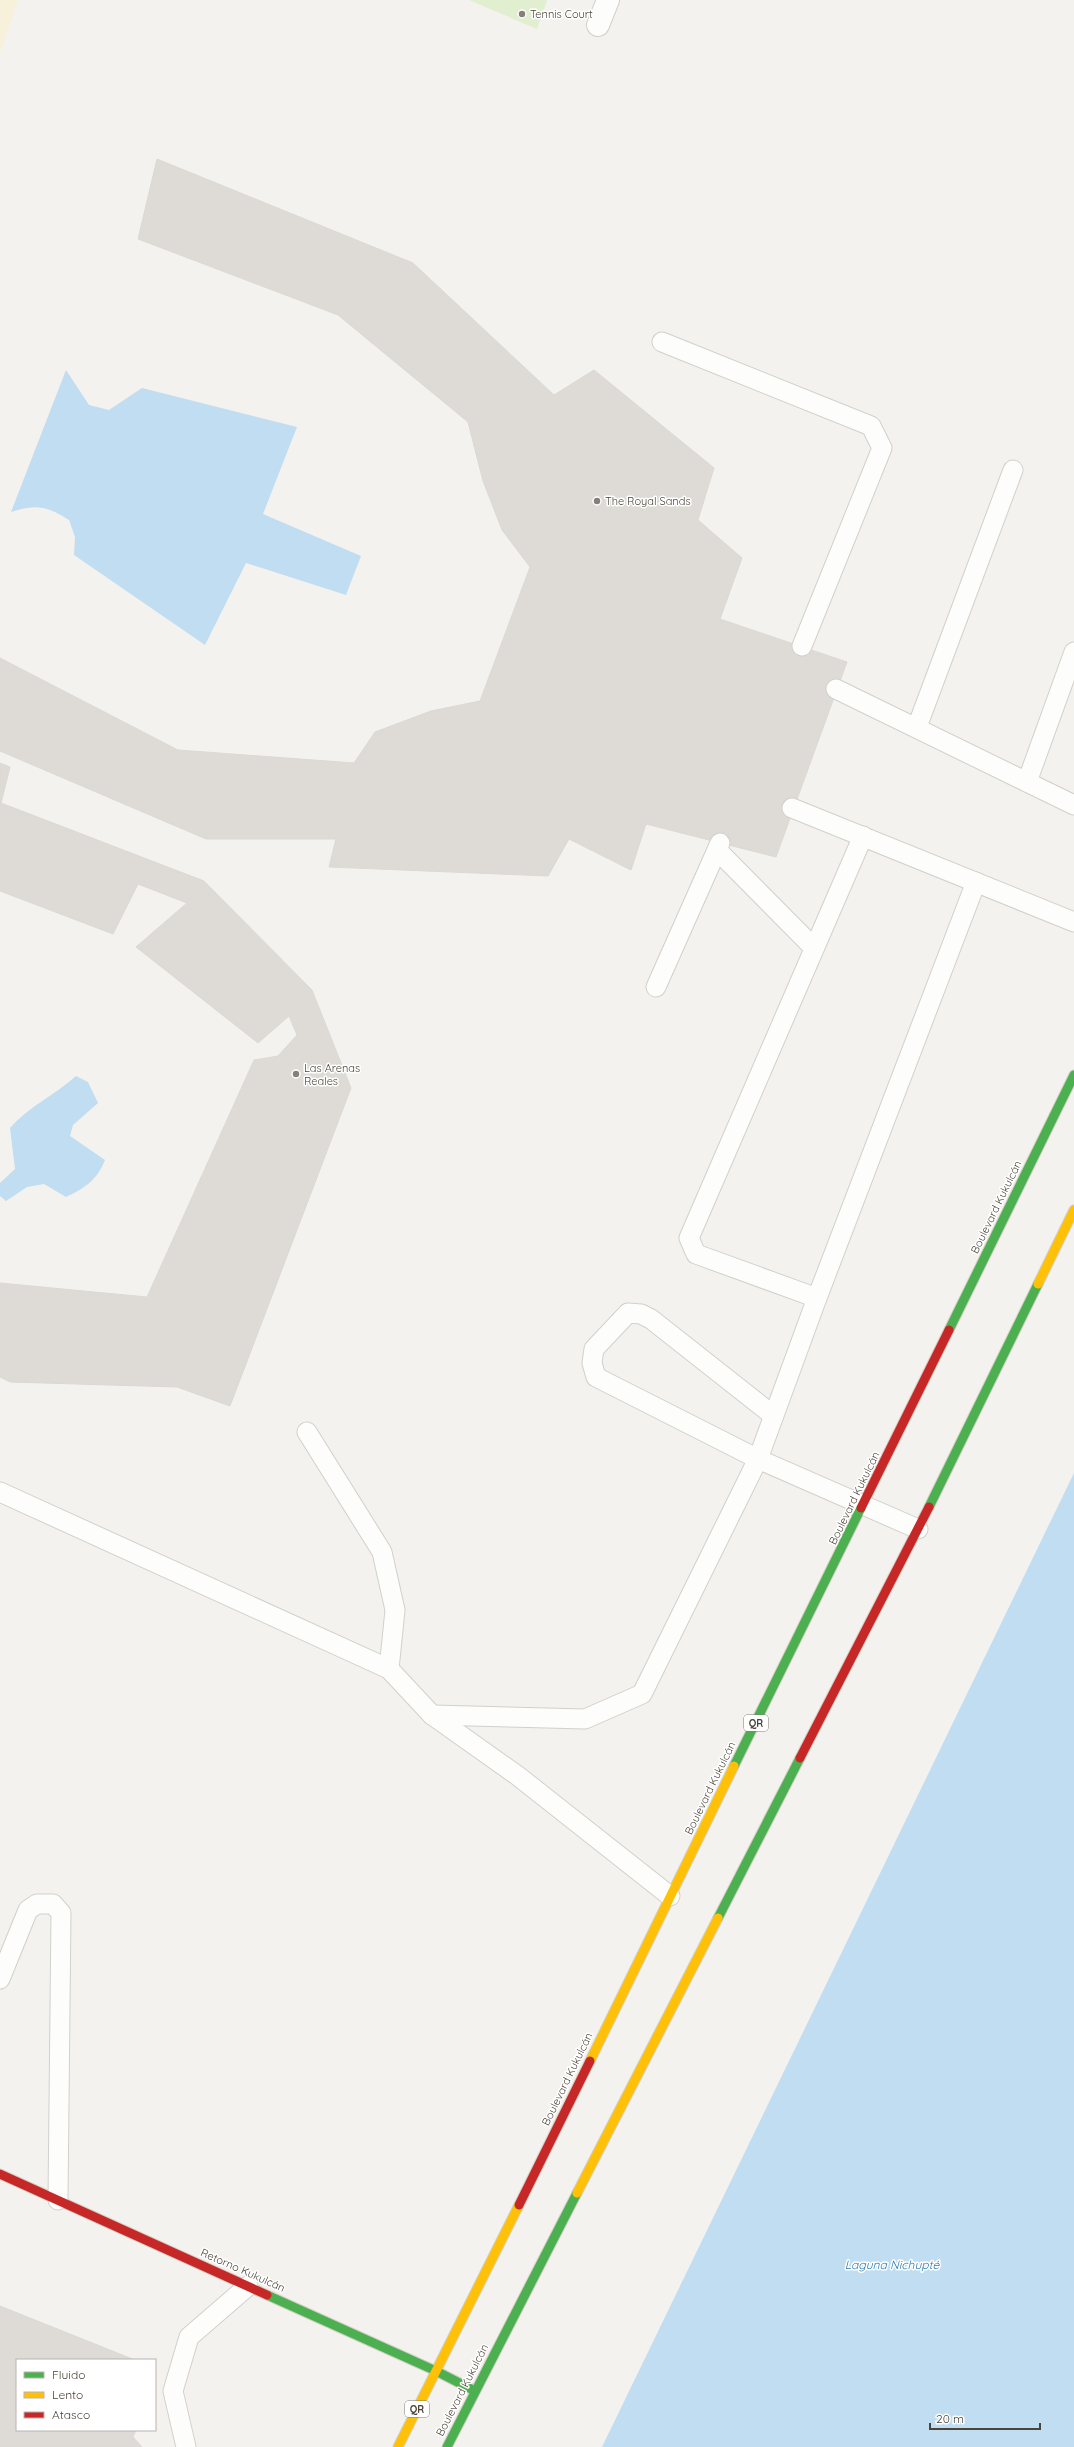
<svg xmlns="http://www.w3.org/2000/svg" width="1074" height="2447" font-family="Quicksand,sans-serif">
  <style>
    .green { fill: #e1eecf }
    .sand { fill: #f7f0da }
    .water { fill: #c0ddf1 }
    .building { fill: #dedbd6; stroke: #dcd9d4 }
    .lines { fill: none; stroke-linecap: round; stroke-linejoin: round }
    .lane-casing { stroke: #d2d0cb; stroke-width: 21 }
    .street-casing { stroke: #d2d0cb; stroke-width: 24 }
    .fast-casing { stroke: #d3cfc5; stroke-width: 11 }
    .slow-casing { stroke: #d3cfc5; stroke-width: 11 }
    .jam-casing { stroke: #d3cfc5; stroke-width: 11 }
    .lane { stroke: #fdfdfc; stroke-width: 19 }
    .street { stroke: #fdfdfc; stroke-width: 22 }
    .fast { stroke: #4caf50; stroke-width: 9 }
    .slow { stroke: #ffc107; stroke-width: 9 }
    .jam { stroke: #c62828; stroke-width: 9 }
    .poi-dot { fill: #868178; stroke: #fff; stroke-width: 1.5 }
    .labels { text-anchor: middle; stroke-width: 3; stroke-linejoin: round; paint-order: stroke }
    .shield { fill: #fff; stroke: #817c74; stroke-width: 1 }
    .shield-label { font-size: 10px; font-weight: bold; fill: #4b4439 }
    .poi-label { font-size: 11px; fill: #4b4439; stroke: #fff; text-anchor: start }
    .street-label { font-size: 11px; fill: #4b4439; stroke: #fff }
    .water-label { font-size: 12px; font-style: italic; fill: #2e7ab2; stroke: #fff }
  </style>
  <rect width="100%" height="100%" fill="#f4f2ee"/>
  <path class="green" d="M469 0H547L537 29Z"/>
  <path class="sand" d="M0 0H18L0 53Z"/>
  <g class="water">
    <path d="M66 370 89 405 109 410 142 388 297 427 263 514 361 556 346 595 246 563 205 645 74 555 75 537 69 520C47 506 36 504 11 512Z"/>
    <path d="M76 1076 88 1082 98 1103 73 1125 70 1136 105 1160C97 1180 85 1188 66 1197L44 1184 27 1187 6 1201 0 1196V1183L15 1169 10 1128C28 1107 55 1095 76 1076Z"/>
    <path d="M1074 1473V2447H602Z"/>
  </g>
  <g class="building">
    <path d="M157 159 413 263 554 395 594 370 714 468 698 520 742 558 720 619 847 662 776 857 646 824 631 870 569 839 548 876 329 867 336 839H206L0 751V658L178 750 354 763 375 732 431 711 480 701 530 567 502 530 483 481 468 422 338 315 138 239Z"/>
    <path d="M0 763 10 767 1 803 204 881 312 990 351 1088 230 1406 177 1387 10 1382 0 1377V1283L147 1297 254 1060 278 1056 297 1035 289 1016 258 1043 136 947 187 903 138 884 113 934 0 891Z"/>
    <path d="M0 2306 135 2360H17V2430H136L133 2437 142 2447H0Z"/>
  </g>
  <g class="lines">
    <defs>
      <g id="lane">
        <path d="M662 342 871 426 882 448 802 646"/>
        <path d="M836 689 1074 805"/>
        <path d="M917 727 1013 470"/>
        <path d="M1027 782 1074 652"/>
        <path d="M792 808 1074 922"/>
        <path d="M863 836 689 1238 696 1254 817 1298 976 882"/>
        <path d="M717 850 814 948"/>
        <path d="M656 987 720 843"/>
        <path d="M774 1416 651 1319 641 1314 628 1313 594 1349 592 1363 596 1377 758 1459 817 1298"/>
        <path d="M307 1432 382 1552 395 1610 389 1669"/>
        <path d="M0 1492 389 1669 432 1715 518 1776 670 1896"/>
        <path d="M432 1715 585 1719 642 1694 758 1459 918 1529"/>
        <path d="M0 1979 28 1910 37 1904H53L61 1913 58 2200"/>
        <path d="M186 2447 173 2391 189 2337 248 2286"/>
      </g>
      <path id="street" d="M598 25 608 0"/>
      <g id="fast">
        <path d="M949 1330 1074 1075"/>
        <path d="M929 1507 1038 1284"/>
        <path d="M734 1766 861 1508"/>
        <path d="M718 1918 800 1758"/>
        <path d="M267 2295 436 2371 475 2391"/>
        <path d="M447 2447 577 2193"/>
      </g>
      <g id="slow">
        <path d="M1038 1284 1074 1210"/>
        <path d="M590 2061 734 1766"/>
        <path d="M577 2193 718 1918"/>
        <path d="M398 2447 519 2205"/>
      </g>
      <g id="jam">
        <path d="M861 1508 949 1330"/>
        <path d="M800 1758 929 1507"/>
        <path d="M0 2174 267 2295"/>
        <path d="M519 2205 590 2061"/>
      </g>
    </defs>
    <use href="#lane" class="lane-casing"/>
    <use href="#street" class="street-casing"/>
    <use href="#fast" class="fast-casing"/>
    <use href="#slow" class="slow-casing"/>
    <use href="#jam" class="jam-casing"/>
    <use href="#lane" class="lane"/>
    <use href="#street" class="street"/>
    <use href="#fast" class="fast"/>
    <use href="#slow" class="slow"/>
    <use href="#jam" class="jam"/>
  </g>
  <g class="poi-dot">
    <circle cx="522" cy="14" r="4"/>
    <circle cx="597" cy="501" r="4"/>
    <circle cx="296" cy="1074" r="4"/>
  </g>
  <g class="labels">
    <g class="shield">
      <rect x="744" y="1715" width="24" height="16" rx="3"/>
      <rect x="405" y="2401" width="24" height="16" rx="3"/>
    </g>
    <g class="shield-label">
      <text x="756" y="1727">QR</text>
      <text x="417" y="2413">QR</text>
    </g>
    <g class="poi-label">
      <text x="530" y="18">Tennis Court</text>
      <text x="605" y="505">The Royal Sands</text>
      <text x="304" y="1072">Las Arenas<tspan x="304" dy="13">Reales</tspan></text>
    </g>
    <g class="street-label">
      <text transform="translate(996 1207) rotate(-64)" y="4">Boulevard Kukulcán</text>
      <text transform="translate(854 1498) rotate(-64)" y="4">Boulevard Kukulcán</text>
      <text transform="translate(710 1788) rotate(-64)" y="4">Boulevard Kukulcán</text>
      <text transform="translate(567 2079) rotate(-64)" y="4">Boulevard Kukulcán</text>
      <text transform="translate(243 2270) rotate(24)" y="4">Retorno Kukulcán</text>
      <text transform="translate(462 2390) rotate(-63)" y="4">Boulevard Kukulcán</text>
    </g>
    <g class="water-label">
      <text x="892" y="2269">Laguna Nichupté</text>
    </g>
  </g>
  <rect x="16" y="2359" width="140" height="72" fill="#ffffff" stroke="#b7b4b0"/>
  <rect x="24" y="2372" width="20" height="6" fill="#4caf50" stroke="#b7b4b0"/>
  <text x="52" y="2379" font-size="12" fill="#4b4439">Fluido</text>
  <rect x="24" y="2392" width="20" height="6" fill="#ffc107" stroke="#b7b4b0"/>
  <text x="52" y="2399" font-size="12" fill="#4b4439">Lento</text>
  <rect x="24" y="2412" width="20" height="6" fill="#c62828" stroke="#b7b4b0"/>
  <text x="52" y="2419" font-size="12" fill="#4b4439">Atasco</text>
  <path d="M930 2423v6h110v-6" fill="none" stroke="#4b4439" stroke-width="2"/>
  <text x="936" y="2423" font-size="12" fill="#4b4439" stroke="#ffffff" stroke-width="3" paint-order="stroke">20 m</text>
</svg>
